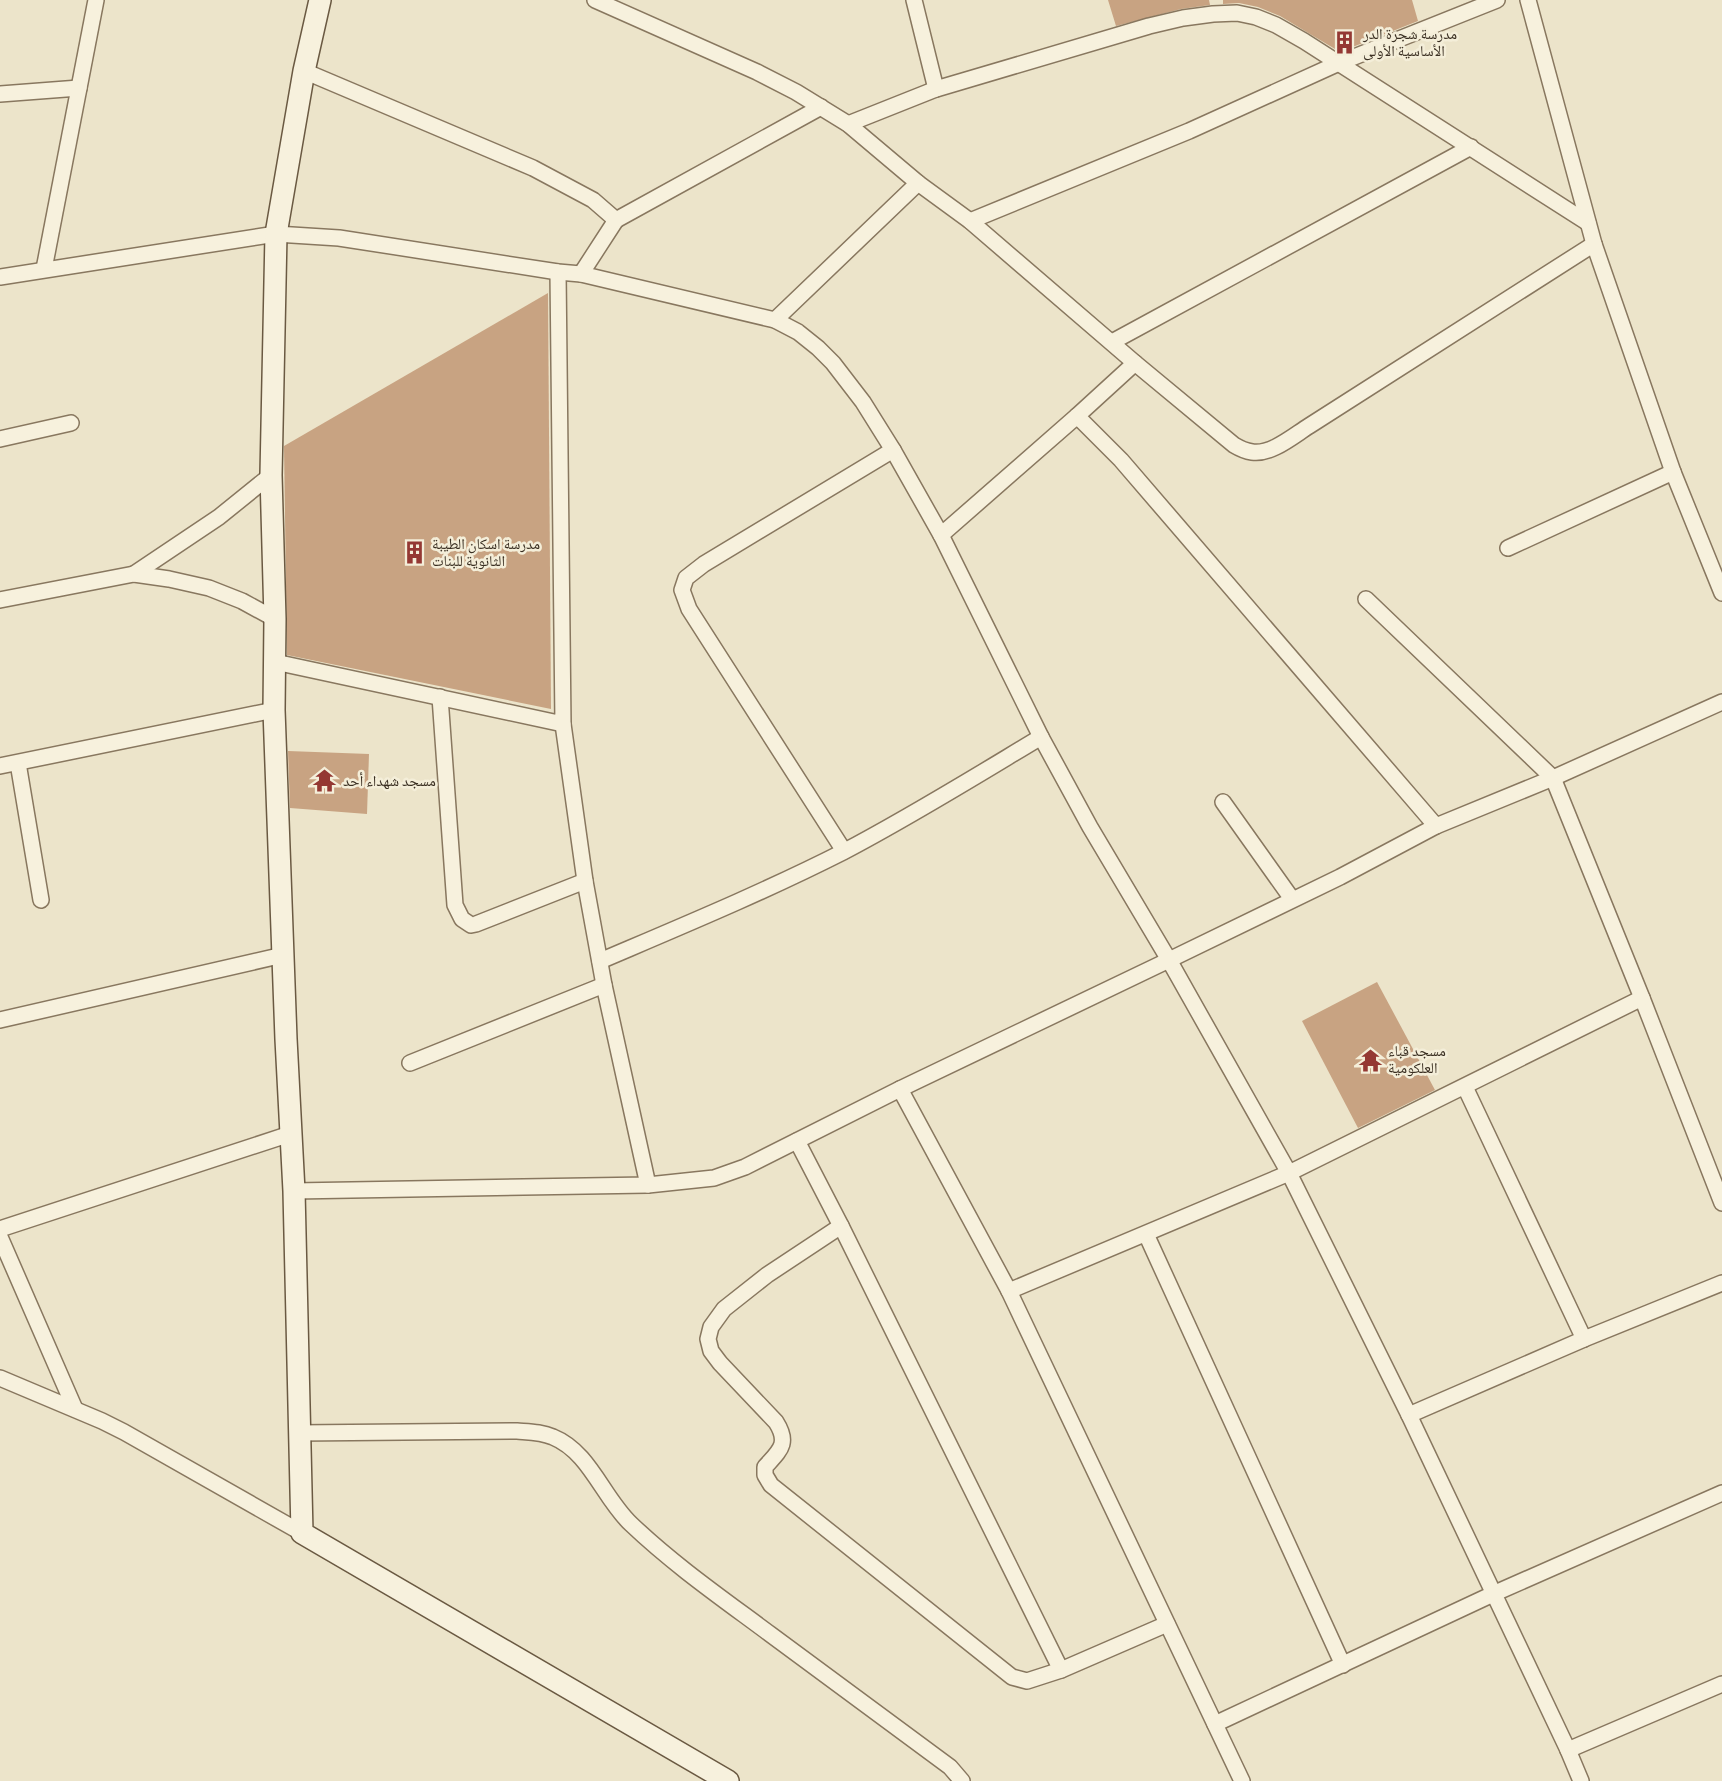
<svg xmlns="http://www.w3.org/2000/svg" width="1722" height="1781" font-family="Bitter,'Noto Naskh Arabic',serif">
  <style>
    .building { fill: #c8a382 }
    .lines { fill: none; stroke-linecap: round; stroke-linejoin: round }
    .street-casing { stroke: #88775f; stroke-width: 18 }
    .secondary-casing { stroke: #6a5942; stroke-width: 24 }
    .street { stroke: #f7f1dd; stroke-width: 15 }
    .secondary { stroke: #f7f1dd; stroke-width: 21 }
    .labels { text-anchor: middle; stroke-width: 5; stroke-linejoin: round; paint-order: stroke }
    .poi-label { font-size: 15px; fill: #3a2f22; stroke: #f4eed9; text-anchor: start }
  </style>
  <rect width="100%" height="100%" fill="#ece4ca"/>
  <g class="building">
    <path d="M1108 0H1209L1210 5 1181 9 1116 26Z"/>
    <path d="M1223 0H1412L1418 21 1340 52 1280 16 1258 7 1239 3 1223 4Z"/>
    <path d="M548 293 551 709 287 655 284 446Z"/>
    <path d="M288 751 369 754 367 814 290 808Z"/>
    <path d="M1377 982 1435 1090 1358 1128 1302 1021Z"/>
  </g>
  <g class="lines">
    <defs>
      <g id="street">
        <path d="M595 0 757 72 796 92 848 124 918 183 970 221 1135 363 1234 445C1239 448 1245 451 1252 452 1271 455 1293 436 1309 426L1594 244"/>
        <path d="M914 0 936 89"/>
        <path d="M1528 0 1594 244 1673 472 1722 593"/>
        <path d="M304 71 533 168 593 200 616 220 581 274"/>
        <path d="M0 94 79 88"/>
        <path d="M848 124 936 89 1149 26 1183 18 1213 14 1237 13 1256 17 1276 25 1304 41 1588 223"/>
        <path d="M616 220 821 107"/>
        <path d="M970 221 1189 131 1339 63 1497 0"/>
        <path d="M44 269 96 0"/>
        <path d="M0 277 276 234 339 238 558 272 581 274 775 320 798 332 818 348 833 363 863 402 893 450 941 535 1041 737 1090 827 1169 960 1289 1173 1409 1415 1568 1750 1581 1781"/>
        <path d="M775 320 918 183"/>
        <path d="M1112 342 1471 147"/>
        <path d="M1077 416 1135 363"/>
        <path d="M0 439 71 423"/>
        <path d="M941 535 1077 416 1121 460 1436 826"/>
        <path d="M1508 548 1673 472"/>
        <path d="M134 574 219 517 271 475"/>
        <path d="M1366 599 1553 778 1642 998 1722 1203"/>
        <path d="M0 600 134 574 169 579 209 588 242 601 275 619"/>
        <path d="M275 662 563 724 558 272"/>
        <path d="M440 697 455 905 462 919 471 925 476 924 585 881"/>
        <path d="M563 724 585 881 604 985 648 1185"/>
        <path d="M18 763 41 900"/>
        <path d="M0 766 274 710"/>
        <path d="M1223 802 1292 899"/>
        <path d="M844 851 689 609 682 590 686 578 704 564 893 450"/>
        <path d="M600 961C682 926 764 892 843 852 910 817 976 776 1041 737"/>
        <path d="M0 1020 283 955"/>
        <path d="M410 1063 604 985"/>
        <path d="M1465 1087 1584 1339"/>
        <path d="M900 1089 1009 1291 1242 1781"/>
        <path d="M797 1141 841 1226 1061 1670"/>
        <path d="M294 1191 648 1185 714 1178 745 1167 900 1089 1169 960 1340 877 1436 826 1553 778 1722 702"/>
        <path d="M841 1226 767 1275 724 1309 711 1327 708 1339 711 1351 720 1363 776 1422C790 1444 779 1451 765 1467V1475L771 1485 1012 1677 1027 1681 1061 1670 1167 1624"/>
        <path d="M0 1229 290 1134"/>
        <path d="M1146 1234 1343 1665"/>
        <path d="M0 1237 75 1409"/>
        <path d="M1009 1291 1289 1173 1642 998"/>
        <path d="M0 1378 102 1421 124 1432 302 1533"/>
        <path d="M1409 1415 1584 1339 1722 1283"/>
        <path d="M298 1433 517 1431C530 1432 542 1432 553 1437 590 1452 603 1498 631 1524 674 1565 723 1599 770 1634 830 1679 890 1723 950 1767L962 1781"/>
        <path d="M1215 1724 1493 1594 1722 1493"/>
        <path d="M1568 1750 1722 1684"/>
      </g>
      <path id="secondary" d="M320 0 304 71 276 234 271 475 275 619 274 710 286 1039 294 1191 302 1533 728 1781"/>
    </defs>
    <use href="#street" class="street-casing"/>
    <use href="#secondary" class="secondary-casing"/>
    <use href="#street" class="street"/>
    <use href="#secondary" class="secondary"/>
  </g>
  <defs>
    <symbol id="building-bare" viewBox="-9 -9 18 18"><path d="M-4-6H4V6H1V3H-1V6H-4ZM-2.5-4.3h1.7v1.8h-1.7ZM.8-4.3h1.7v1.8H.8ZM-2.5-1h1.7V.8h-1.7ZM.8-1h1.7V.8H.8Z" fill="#943833" stroke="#f4eed9" stroke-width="2.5" paint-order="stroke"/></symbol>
    <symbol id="temple-bare" viewBox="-9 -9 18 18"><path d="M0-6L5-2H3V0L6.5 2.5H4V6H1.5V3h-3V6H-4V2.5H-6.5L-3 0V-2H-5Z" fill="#943833" stroke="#f4eed9" stroke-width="2.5" paint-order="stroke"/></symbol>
  </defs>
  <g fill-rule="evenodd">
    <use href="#building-bare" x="1328" y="26" width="33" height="33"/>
    <use href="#building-bare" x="398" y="536" width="33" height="33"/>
    <use href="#temple-bare" x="308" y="764" width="33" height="33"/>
    <use href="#temple-bare" x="1354" y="1044" width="33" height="33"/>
  </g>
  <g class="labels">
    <g class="poi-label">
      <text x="1363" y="39">مدرسة شجرة الدر<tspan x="1363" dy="17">الأساسية الأولى</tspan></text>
      <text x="432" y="549">مدرسة اسكان الطيبة<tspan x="432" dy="17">الثانوية للبنات</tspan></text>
      <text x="343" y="786">مسجد شهداء أحد</text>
      <text x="1388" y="1056">مسجد قباء<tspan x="1388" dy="17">العلكومية</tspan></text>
    </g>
  </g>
</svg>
